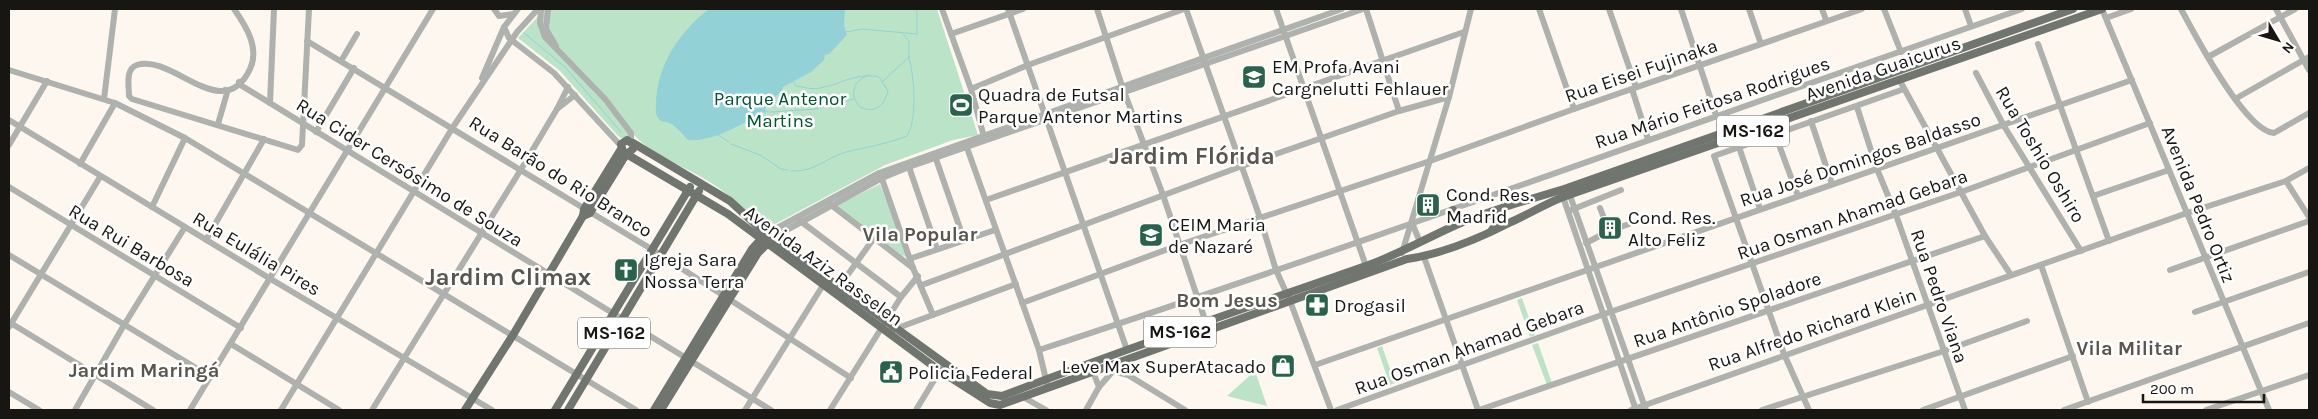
<svg xmlns="http://www.w3.org/2000/svg" width="2318" height="419" font-family="Karla,sans-serif">
  <style>
    .green { fill: #bbe3c8 }
    .water { fill: #92d2d7 }
    .lines { fill: none; stroke-linecap: round; stroke-linejoin: round }
    .stream { stroke: #92d2d7; stroke-width: 1 }
    .minor { stroke: #aeb1ad; stroke-width: 6 }
    .major { stroke: #707570; stroke-width: 8 }
    .labels { text-anchor: middle; stroke-width: 5; stroke-linejoin: round; paint-order: stroke }
    .shield { fill: #fff; stroke: #5d5c5a; stroke-width: 1 }
    .shield-label { font-size: 18px; font-weight: bold; fill: #181613 }
    .poi-label { font-size: 19px; fill: #181613; stroke: #fff; text-anchor: start }
    .street-label { font-size: 19px; fill: #181613; stroke: #fff }
    .park-label { font-size: 19px; fill: #015530; stroke: #fff }
    .neighbourhood-label { font-size: 20px; font-weight: bold; fill: #5a554e; stroke: #fff }
    .district-label { font-size: 24px; font-weight: bold; fill: #5a554e; stroke: #fff }
  </style>
  <rect width="100%" height="100%" fill="#fef7f0"/>
  <g class="green">
    <path d="M545 9H937L978 135 953 140 885 165 766 229C749 213 732 197 713 184 687 167 654 157 632 133L630 137 621 138 617 135 560 71 518 38Z"/>
    <path d="M880 184 908 254 907 257 901 255 835 206Z"/>
    <path d="M1522 298 1535 335 1530 337 1517 300Z"/>
    <path d="M1538 343 1552 383 1547 385 1532 345Z"/>
    <path d="M1382 346 1395 383 1390 385 1377 348Z"/>
    <path d="M1255 371 1267 406 1227 396Z"/>
  </g>
  <path class="water" d="M709 9H845L844 26 847 35 829 54 825 55 824 60 811 72 783 87 782 91C774 97 771 103 765 108L766 114 762 111C743 125 712 142 688 140 683 135 677 127 671 124 667 121 661 123 658 118 655 114 656 108 656 103 657 65 680 31 709 9Z"/>
  <g class="lines">
    <g class="stream">
      <path d="M846 32 862 29 917 34V9"/>
      <path d="M524 33 565 67 621 132"/>
      <path d="M792 80 796 86C803 87 813 90 820 88 841 84 857 72 879 77L888 91C885 106 874 114 860 107 848 94 854 80 869 75"/>
      <path d="M883 81 909 57V41L903 34"/>
      <path d="M766 111 769 112"/>
      <path d="M771 112 815 109 853 99"/>
      <path d="M717 134 729 142"/>
      <path d="M731 144 760 155 781 169 788 170"/>
      <path d="M791 171C816 172 825 158 846 152 867 147 887 144 907 136 918 118 914 77 909 57"/>
    </g>
    <g class="minor">
      <path d="M234 9C246 26 260 48 250 69 223 126 172 53 137 65 125 69 129 86 129 96L132 99 298 150 302 145 309 9"/>
      <path d="M494 9 499 16 513 14"/>
      <path d="M541 9 540 23 545 37 605 99 631 133V141"/>
      <path d="M548 9 546 29 556 46"/>
      <path d="M942 9 971 89 984 137"/>
      <path d="M1008 9 1127 350"/>
      <path d="M1097 9 1122 86 1163 195 1207 326"/>
      <path d="M1186 9 1260 218 1276 270 1290 301 1331 410"/>
      <path d="M1276 9 1367 269"/>
      <path d="M1366 9 1399 111"/>
      <path d="M1539 9 1574 109"/>
      <path d="M1609 9 1636 87"/>
      <path d="M1681 9 1716 115"/>
      <path d="M1749 9 1761 44"/>
      <path d="M1822 9 1826 20"/>
      <path d="M1884 9 1901 52"/>
      <path d="M1965 9 1971 26"/>
      <path d="M2102 9 2269 410"/>
      <path d="M2181 9C2195 35 2245 131 2274 133L2309 113"/>
      <path d="M2276 9 2309 70"/>
      <path d="M2106 18 2131 9"/>
      <path d="M504 27 509 38 554 73 621 146"/>
      <path d="M951 34 1023 9"/>
      <path d="M307 41 653 250 851 378"/>
      <path d="M2038 44 2109 241"/>
      <path d="M2208 57 2295 9"/>
      <path d="M341 61 357 34"/>
      <path d="M9 70 115 103 185 138 636 410"/>
      <path d="M1976 73 2004 126 2081 251"/>
      <path d="M482 78 504 27 518 9"/>
      <path d="M1899 79 1985 236 2011 275"/>
      <path d="M239 82 242 86 771 410"/>
      <path d="M971 89 1028 65 1184 9"/>
      <path d="M1632 89 1648 139"/>
      <path d="M104 99 115 9"/>
      <path d="M2235 99 2309 57"/>
      <path d="M270 103 274 9"/>
      <path d="M1857 107 1877 169 1896 215 1965 410"/>
      <path d="M557 109 575 95"/>
      <path d="M9 120 269 278 492 410"/>
      <path d="M1811 121 1832 184"/>
      <path d="M218 124 227 93 225 90"/>
      <path d="M316 132 354 68"/>
      <path d="M1775 134 1798 196"/>
      <path d="M9 145 47 81"/>
      <path d="M966 145 1039 350 1047 384"/>
      <path d="M1739 147 1760 209"/>
      <path d="M936 159 964 240"/>
      <path d="M80 164 115 103"/>
      <path d="M909 167 937 249"/>
      <path d="M881 176 913 268 933 315"/>
      <path d="M2286 181 2309 217"/>
      <path d="M9 187 241 328"/>
      <path d="M1568 190 1646 410"/>
      <path d="M1562 194 1636 410"/>
      <path d="M2093 196 2169 170"/>
      <path d="M986 200 1464 32"/>
      <path d="M830 204 913 268"/>
      <path d="M152 207 185 138"/>
      <path d="M1600 208 1609 231"/>
      <path d="M1571 210 1621 190"/>
      <path d="M799 220 901 297"/>
      <path d="M1412 223 1420 242"/>
      <path d="M766 234 879 173 1342 9"/>
      <path d="M772 238 882 178 909 167 1363 9"/>
      <path d="M206 240 264 139"/>
      <path d="M1586 243 1609 231 1629 224"/>
      <path d="M1402 253 1449 97 1471 9"/>
      <path d="M9 255 211 377"/>
      <path d="M1424 257 1478 410"/>
      <path d="M912 258 995 230"/>
      <path d="M2041 265 2088 402"/>
      <path d="M2170 270 2309 221"/>
      <path d="M922 285 1242 166 1399 111 1449 97"/>
      <path d="M839 287 874 238"/>
      <path d="M1022 303 1179 245 1430 161 1574 109 1862 9"/>
      <path d="M2195 312 2309 272"/>
      <path d="M9 322 153 410"/>
      <path d="M9 327 100 177"/>
      <path d="M887 332 1016 284"/>
      <path d="M231 344 339 410"/>
      <path d="M1039 350C1368 242 1694 123 2022 9"/>
      <path d="M1315 365 2132 80"/>
      <path d="M1091 367 1099 387"/>
      <path d="M9 392 39 410"/>
      <path d="M1023 397 1046 410"/>
      <path d="M75 410 124 325 185 227"/>
      <path d="M190 410 433 9"/>
      <path d="M281 410 453 127 517 32 538 9"/>
      <path d="M372 410 520 171 557 109 568 87"/>
      <path d="M745 410 825 282"/>
      <path d="M830 410 901 297 918 276"/>
      <path d="M916 410 942 367"/>
      <path d="M1086 410 1099 387 1113 371 1128 375 1185 410"/>
      <path d="M1337 410 1610 312 1961 192 2150 123"/>
      <path d="M1479 410 1985 236"/>
      <path d="M1631 410 2187 213 2286 181 2309 168"/>
      <path d="M1762 410 1944 351 2027 321"/>
      <path d="M1809 410 1784 354 1714 156 1904 89"/>
      <path d="M1923 410 2073 356"/>
      <path d="M2064 410 2309 323"/>
      <path d="M2206 410 2309 375"/>
    </g>
    <g class="major">
      <path d="M633 143 730 201 766 234 987 394 1002 396C1122 350 1245 308 1366 266 1400 254 1430 236 1463 222 1497 208 1532 199 1567 188L2073 9"/>
      <path d="M628 153 633 149 634 145 627 140 621 144 623 152 728 214 940 371 990 403 1000 405 1407 259C1442 254 1480 238 1511 222 1529 214 1545 204 1563 197L2102 9"/>
      <path d="M1453 210 1454 220 1460 223"/>
      <path d="M1487 214 1498 218V222L1492 230"/>
      <path d="M583 216 590 213 627 153"/>
      <path d="M465 410 513 335 583 216 584 209 621 149"/>
      <path d="M555 410 690 187"/>
      <path d="M568 410 699 191"/>
      <path d="M654 410 752 249 763 237"/>
      <path d="M661 410 758 253 769 242"/>
    </g>
  </g>
  <defs>
    <symbol id="school-square" viewBox="-11 -11 22 22"><rect x="-9" y="-9" width="18" height="18" rx="4" fill="#29634c" stroke="#fff"/><path d="M0-5L7-2L0 1L-7-2ZM-4 1L0 2.5L4 1V4Q0 6-4 4Z" fill="#fff"/></symbol>
    <symbol id="stadium-square" viewBox="-11 -11 22 22"><rect x="-9" y="-9" width="18" height="18" rx="4" fill="#29634c" stroke="#fff"/><path d="M0-5a6.5 5 0 1 0 0 10a6.5 5 0 1 0 0-10ZM-3.5-1.8h7v3.6h-7Z" fill="#fff"/></symbol>
    <symbol id="building-square" viewBox="-11 -11 22 22"><rect x="-9" y="-9" width="18" height="18" rx="4" fill="#29634c" stroke="#fff"/><path d="M-4-6H4V6H1V3H-1V6H-4ZM-2.5-4.3h1.7v1.8h-1.7ZM.8-4.3h1.7v1.8H.8ZM-2.5-1h1.7V.8h-1.7ZM.8-1h1.7V.8H.8Z" fill="#fff"/></symbol>
    <symbol id="church-square" viewBox="-11 -11 22 22"><rect x="-9" y="-9" width="18" height="18" rx="4" fill="#29634c" stroke="#fff"/><path d="M-1.2-6h2.4v3.5h3.3v2.4h-3.3V6h-2.4V-.1h-3.3v-2.4h3.3Z" fill="#fff"/></symbol>
    <symbol id="pharmacy-square" viewBox="-11 -11 22 22"><rect x="-9" y="-9" width="18" height="18" rx="4" fill="#29634c" stroke="#fff"/><path d="M-2-6h4v4h4v4h-4v4h-4v-4h-4v-4h4Z" fill="#fff"/></symbol>
    <symbol id="shop-square" viewBox="-11 -11 22 22"><rect x="-9" y="-9" width="18" height="18" rx="4" fill="#29634c" stroke="#fff"/><path d="M-5-2.5h2.3a2.7 3.5 0 0 1 5.4 0H5L5.5 6h-11ZM-1.5-2.5h3a1.5 2.3 0 0 0-3 0Z" fill="#fff"/></symbol>
    <symbol id="civic-square" viewBox="-11 -11 22 22"><rect x="-9" y="-9" width="18" height="18" rx="4" fill="#29634c" stroke="#fff"/><path d="M-.6-6.5H3V-4.5H.6V-3L4-1V1h2V6H-6V1h2V-1L-.6-3ZM-1.2 2.5V6h2.4V2.5Z" fill="#fff"/></symbol>
  </defs>
  <g fill-rule="evenodd">
    <use href="#school-square" x="1240" y="63" width="28" height="28"/>
    <use href="#stadium-square" x="947" y="91" width="28" height="28"/>
    <use href="#building-square" x="1414" y="191" width="28" height="28"/>
    <use href="#building-square" x="1596" y="214" width="28" height="28"/>
    <use href="#school-square" x="1137" y="221" width="28" height="28"/>
    <use href="#church-square" x="612" y="256" width="28" height="28"/>
    <use href="#pharmacy-square" x="1303" y="291" width="28" height="28"/>
    <use href="#shop-square" x="1269" y="352" width="28" height="28"/>
    <use href="#civic-square" x="877" y="358" width="28" height="28"/>
  </g>
  <g class="labels">
    <g class="shield">
      <rect x="1717" y="115.5" width="72" height="31" rx="4"/>
      <rect x="1144" y="316.5" width="72" height="31" rx="4"/>
      <rect x="578" y="317.5" width="72" height="31" rx="4"/>
    </g>
    <g class="shield-label">
      <text x="1753" y="137">MS-162</text>
      <text x="1180" y="338">MS-162</text>
      <text x="614" y="339">MS-162</text>
    </g>
    <g class="poi-label">
      <text x="1272" y="73">EM Profª Avani<tspan x="1272" dy="22">Cargnelutti Fehlauer</tspan></text>
      <text x="978" y="101">Quadra de Futsal<tspan x="978" dy="22">Parque Antenor Martins</tspan></text>
      <text x="1446" y="201">Cond. Res.<tspan x="1446" dy="22">Madrid</tspan></text>
      <text x="1628" y="224">Cond. Res.<tspan x="1628" dy="22">Alto Feliz</tspan></text>
      <text x="1168" y="231">CEIM Maria<tspan x="1168" dy="22">de Nazaré</tspan></text>
      <text x="644" y="266">Igreja Sara<tspan x="644" dy="22">Nossa Terra</tspan></text>
      <text x="1334" y="312">Drogasil</text>
      <text x="1266" y="373" text-anchor="end">Leve Max SuperAtacado</text>
      <text x="908" y="379">Policia Federal</text>
    </g>
    <g class="street-label">
      <text transform="translate(1883 68) rotate(-19)" y="7">Avenida Guaicurus</text>
      <text transform="translate(1641 70) rotate(-19)" y="7">Rua Eisei Fujinaka</text>
      <text transform="translate(1712 102) rotate(-19)" y="7">Rua Mário Feitosa Rodrigues</text>
      <text transform="translate(2041 154) rotate(59)" y="7">Rua Toshio Oshiro</text>
      <text transform="translate(1860 159) rotate(-19)" y="7">Rua José Domingos Baldasso</text>
      <text transform="translate(410 172) rotate(32)" y="7">Rua Cider Cersósimo de Souza</text>
      <text transform="translate(561 176) rotate(32)" y="7">Rua Barão do Rio Branco</text>
      <text transform="translate(2199 204) rotate(68)" y="7">Avenida Pedro Ortiz</text>
      <text transform="translate(1852 214) rotate(-19)" y="7">Rua Osman Ahamad Gebara</text>
      <text transform="translate(132 245) rotate(31)" y="7">Rua Rui Barbosa</text>
      <text transform="translate(257 253) rotate(31)" y="7">Rua Eulália Pires</text>
      <text transform="translate(824 265) rotate(36)" y="7">Avenida Aziz Rasselen</text>
      <text transform="translate(1940 296) rotate(71)" y="7">Rua Pedro Viana</text>
      <text transform="translate(1727 309) rotate(-19)" y="7">Rua Antônio Spoladore</text>
      <text transform="translate(1812 329) rotate(-19)" y="7">Rua Alfredo Richard Klein</text>
      <text transform="translate(1469 347) rotate(-20)" y="7">Rua Osman Ahamad Gebara</text>
    </g>
    <g class="park-label">
      <text x="780" y="105">Parque Antenor<tspan x="780" dy="22">Martins</tspan></text>
    </g>
    <g class="neighbourhood-label">
      <text x="920" y="241">Vila Popular</text>
      <text x="1227" y="307">Bom Jesus</text>
      <text x="2129" y="355">Vila Militar</text>
      <text x="144" y="377">Jardim Maringá</text>
    </g>
    <g class="district-label">
      <text x="1192" y="164">Jardim Flórida</text>
      <text x="508" y="285">Jardim Climax</text>
    </g>
  </g>
  <rect width="2318" height="419" fill="none" stroke="#181613" stroke-width="20"/>
  <g transform="translate(2278 40) rotate(128)" stroke="#ffffff" stroke-width="4" paint-order="stroke">
  <path d="M0-4L9 19L0 12L-9 19Z" fill="#181613"/>
  <text y="-8" font-size="14" font-weight="bold" text-anchor="middle" fill="#181613">N</text>
  </g>
  <path d="M2143 394v8h121v-8" fill="none" stroke="#181613" stroke-width="2.5"/>
  <text x="2150" y="394" font-size="15" fill="#181613" stroke="#ffffff" stroke-width="4" paint-order="stroke">200 m</text>
</svg>
